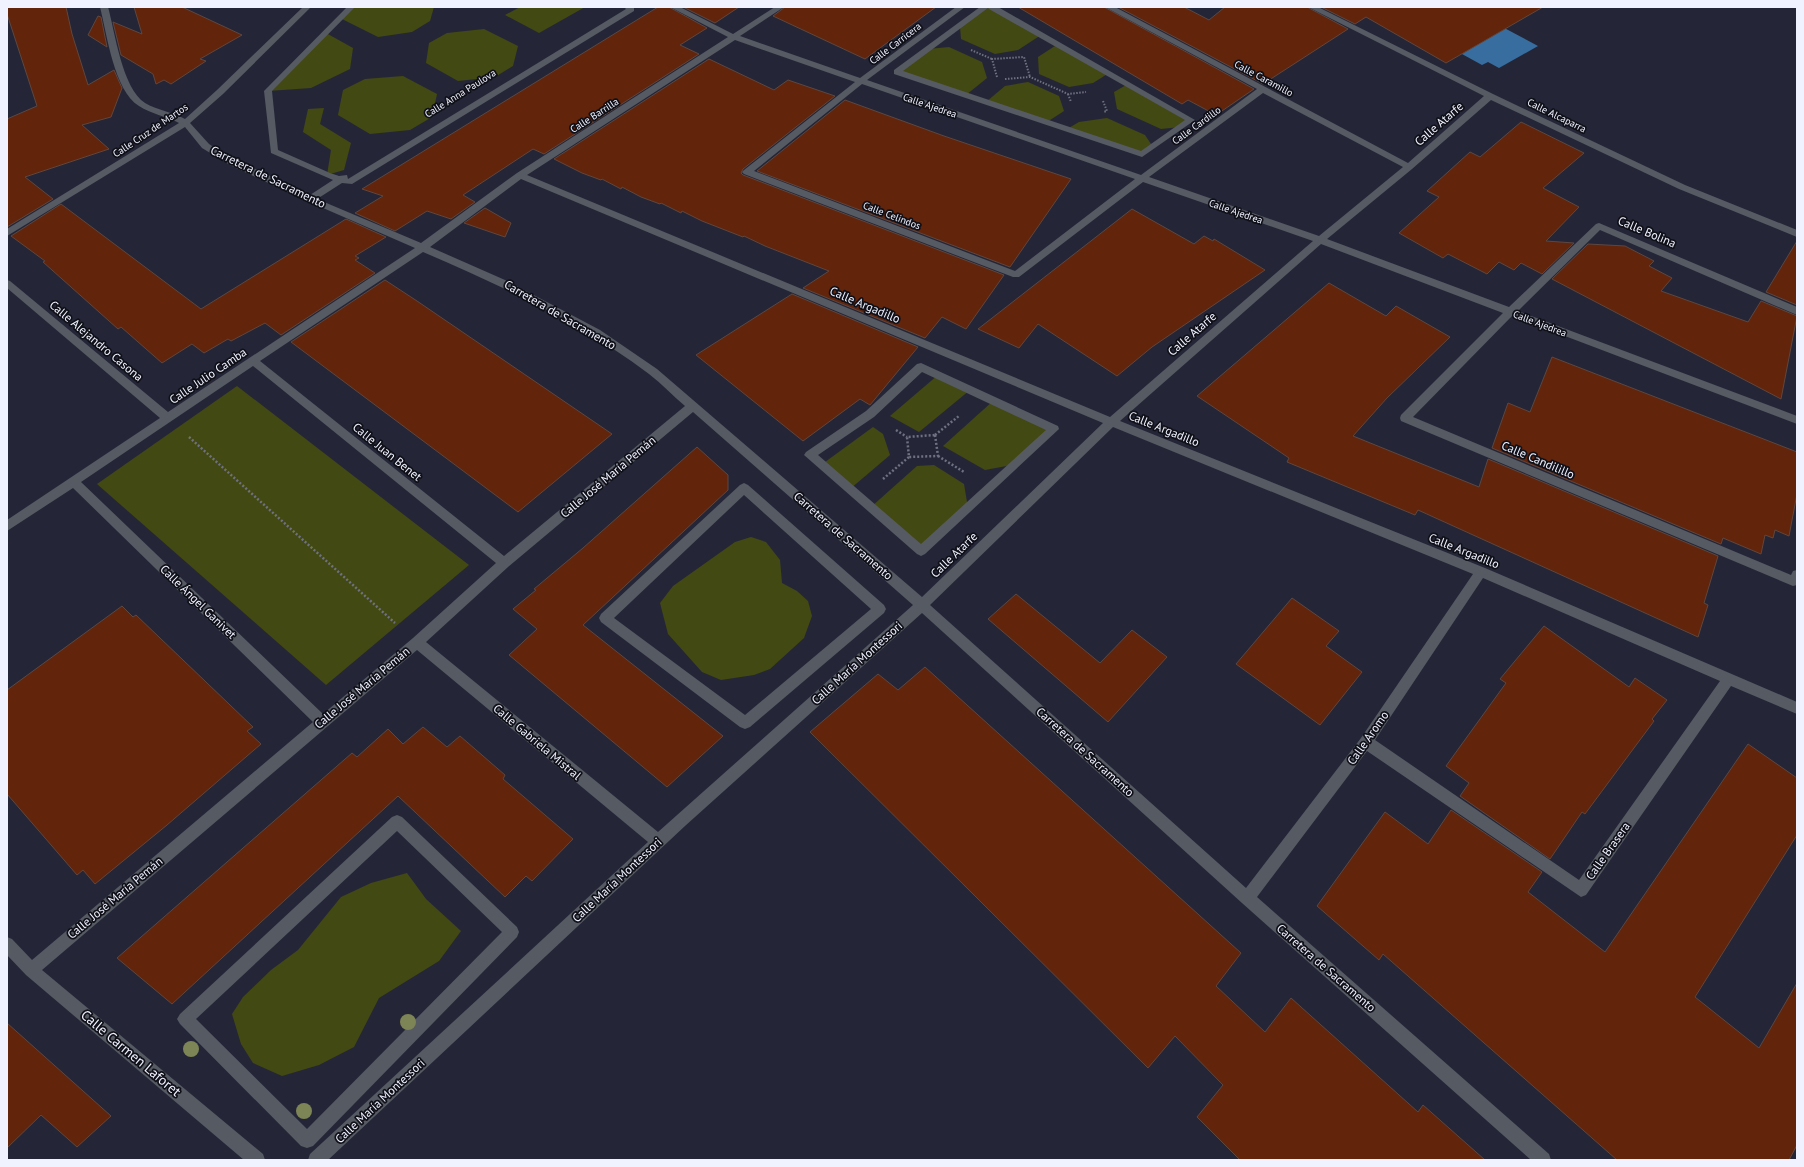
<svg xmlns="http://www.w3.org/2000/svg" width="1804" height="1167" font-family="'PT Sans',sans-serif">
  <style>
    .green { fill: #434912 }
    .water { fill: #376e9f }
    .building { fill: #62240a; stroke: #5e473f }
    .lines { fill: none; stroke-linecap: round; stroke-linejoin: round }
    .path-far1 { stroke: #6f7181; stroke-width: 2; stroke-dasharray: 1.5 1.5; stroke-linecap: butt }
    .path { stroke: #6f7181; stroke-width: 2.5; stroke-dasharray: 2 2; stroke-linecap: butt }
    .minor { fill: #565a63; fill-rule: evenodd }
    .tree { fill: #7d8455 }
    .labels { text-anchor: middle; stroke-width: 3.5; stroke-linejoin: round; paint-order: stroke }
    .far-street-label { font-size: 10px; fill: #f0f2ff; stroke: #0f1018 }
    .street-label { font-size: 12px; fill: #f0f2ff; stroke: #0f1018 }
    .near-street-label { font-size: 14px; fill: #f0f2ff; stroke: #0f1018 }
  </style>
  <rect width="100%" height="100%" fill="#242638"/>
  <g class="green">
    <path d="M351 7H434L430 21 412 32 378 37 340 18Z"/>
    <path d="M520 7H585L539 33 505 15Z"/>
    <path d="M985 7H992L1041 35 1018 50 995 54 961 39 960 26Z"/>
    <path d="M484 29 518 46 513 66 495 77 458 81 426 63 429 43 447 33Z"/>
    <path d="M326 33 353 48 350 69 311 88 268 91Z"/>
    <path d="M1058 44 1109 73 1093 83 1069 87 1039 74 1038 57Z"/>
    <path d="M949 47 982 62 987 78 966 95 897 72 928 49Z"/>
    <path d="M403 76 437 94 432 117 410 130 370 134 338 115 343 90 365 79Z"/>
    <path d="M1028 82 1059 96 1064 111 1047 122 986 102 1005 86Z"/>
    <path d="M1128 84 1191 120 1180 127 1161 129 1117 109 1114 92Z"/>
    <path d="M324 108 320 124 351 143 344 170 327 175 331 150 303 132 308 109Z"/>
    <path d="M1107 118 1145 135 1153 147 1142 154 1067 129 1079 122Z"/>
    <path d="M938 375 970 390 919 432 890 416Z"/>
    <path d="M237 386 469 565 326 685 97 484Z"/>
    <path d="M993 401 1054 429 1017 464 985 470 943 446Z"/>
    <path d="M873 427 883 434 890 455 850 489 821 465Z"/>
    <path d="M934 465 964 484 968 508 921 551 871 507 917 466Z"/>
    <path d="M751 537 766 542 780 560 782 583 797 591 808 601 812 616 804 638 770 669 754 675 721 680 702 672 668 634 660 603 673 586 735 542Z"/>
    <path d="M407 873 426 899 461 931 439 961 379 998 354 1047 319 1065 282 1076 253 1063 241 1044 232 1014 243 997 271 970 298 950 341 897 371 883Z"/>
  </g>
  <path class="water" d="M1476 13 1538 46 1499 68 1488 62 1482 65 1431 37Z"/>
  <g class="building">
    <path d="M7 7H66L72 34 88 85 114 70 122 88 111 117 82 125 109 149 25 177 53 199 7 227V119L37 106 7 14Z"/>
    <path d="M134 7H182L242 35 200 59 206 61 171 84 164 80 156 84 153 74 121 55 113 22 142 34Z"/>
    <path d="M658 7H669L707 28 680 45 699 54 544 154 533 149 463 195 475 202 451 219 427 211 395 231 355 213 383 196 362 189Z"/>
    <path d="M683 7H739L715 23Z"/>
    <path d="M785 7H936L865 59 773 16Z"/>
    <path d="M1018 7H1104L1254 89 1216 115 1188 100 1182 104Z"/>
    <path d="M1118 7H1184L1209 20 1225 7H1307L1348 29 1263 84Z"/>
    <path d="M1321 7H1543L1446 63 1366 17 1355 24Z"/>
    <path d="M98 16 101 17 107 47 88 35Z"/>
    <path d="M709 59 774 90 788 80 835 96 743 169 741 173 743 175 1004 275 966 329 942 317 925 338 803 288 829 271 765 246 744 236 743 237 702 221 682 211 681 213 661 203 660 204 641 197 622 187 621 189 602 179 601 180 582 173 554 159Z"/>
    <path d="M845 100 944 136 1071 179 1010 267 757 171Z"/>
    <path d="M1521 122 1584 153 1543 188 1579 207 1546 241 1574 243 1542 274 1521 263 1514 270 1499 262 1487 274 1448 254 1443 258 1399 233 1439 197 1427 191 1470 152 1480 157Z"/>
    <path d="M61 204 201 309 346 219 386 237 355 256 359 258 355 260 375 273 281 335 265 323 231 341 228 339 204 353 192 344 162 363 121 327 118 329 43 262 45 261 11 236Z"/>
    <path d="M485 208 511 223 505 237 464 223Z"/>
    <path d="M1132 209 1194 244 1204 236 1213 241 1214 239 1265 270 1152 347 1117 376 1038 324 1019 348 978 329Z"/>
    <path d="M1797 241V305L1766 292Z"/>
    <path d="M1588 244 1625 246 1654 261 1649 266 1672 278 1661 291 1748 322 1761 301 1797 316 1781 399 1552 279Z"/>
    <path d="M385 280 417 301 612 434 518 512 291 342Z"/>
    <path d="M1329 283 1386 316 1396 306 1450 337 1387 398 1353 436 1479 487 1488 459 1718 556 1704 603 1708 605 1698 637 1418 510 1415 515 1287 462 1289 458 1197 396Z"/>
    <path d="M792 294 918 347 870 405 860 399 803 441 696 355Z"/>
    <path d="M1552 357 1797 452V494L1789 536 1775 530 1773 538 1765 535 1761 554 1723 538 1721 544 1492 448 1508 403 1530 412Z"/>
    <path d="M697 447 728 475V490L583 625 723 736 667 787 509 655 537 629 513 609 536 590 534 589 583 548Z"/>
    <path d="M1016 594 1100 663 1132 630 1167 657 1108 722 988 619Z"/>
    <path d="M1292 598 1339 631 1326 646 1362 672 1320 725 1236 664Z"/>
    <path d="M122 606 133 617 136 615 253 727 247 731 261 744 167 825 95 884 83 870 77 875 7 794V690Z"/>
    <path d="M1544 626 1629 687 1635 678 1667 700 1652 719 1654 721 1585 814 1582 812 1550 859 1460 796 1469 783 1446 766 1506 683 1500 679Z"/>
    <path d="M925 667 1241 953 1216 986 1265 1032 1291 998 1418 1112 1423 1105 1485 1160H1240L1197 1117 1223 1085 1175 1036 1148 1068 810 732 878 674 898 690Z"/>
    <path d="M423 727 447 747 460 736 505 775 503 779 573 839 532 881 526 876 505 897 398 796 172 1004 117 958 352 753 357 757 388 729 403 744Z"/>
    <path d="M1748 744 1797 778V835L1695 997 1759 1048 1797 983V1145L1789 1160H1617L1383 954 1379 960 1317 906 1385 812 1428 844 1451 810 1542 872 1528 892 1605 952Z"/>
    <path d="M7 1023 111 1116 77 1147 41 1115 7 1148Z"/>
  </g>
  <g class="lines">
    <g class="path-far1">
      <path d="M971 50 992 59"/>
      <path d="M997 77 992 59 1024 57 1030 77"/>
      <path d="M1005 79 1030 77 1068 94 1086 92"/>
      <path d="M1068 94 1071 102"/>
      <path d="M1103 101 1107 111 1103 112"/>
    </g>
    <g class="path">
      <path d="M896 430 907 437"/>
      <path d="M935 435 959 416"/>
      <path d="M935 435 938 456 909 457 907 437Z"/>
      <path d="M189 437 395 623"/>
      <path d="M938 456 964 472"/>
      <path d="M883 479 909 457"/>
    </g>
    <g class="minor">
      <path d="M100 7H108C115 32 122 88 145 103 157 110 172 112 185 119L217 90 303 7H311L223 94 190 123 209 144 224 154 310 195 333 180 271 153 264 91 347 7H355L272 91 278 150 330 173 339 176 347 175 348 179 626 9 624 7H634V11L352 184 342 183 317 199 421 243 517 173 728 37 670 7H680L733 34 775 7H784L740 36 860 78 956 7H965L867 80 1141 175 1257 89 1105 7H1115L1408 163 1484 96 1308 7H1318L1493 94 1685 185 1797 230V237L1679 189 1491 100 1412 169 1327 239 1509 307 1596 224 1599 223 1797 307V315L1600 230 1518 311 1797 416V424L1512 316 1413 417 1791 575 1793 571 1797 570V585L1793 586 1401 421 1400 418 1401 415 1503 313 1321 244 1120 421 1485 568 1797 702V714L1731 686 1586 895 1581 897 1367 751 1257 897 1549 1154 1551 1160H1531L1242 903 922 613 685 826 328 1160H308L310 1154 648 842 417 650 42 970 263 1154 265 1160H244L26 975 7 955V937L12 939 32 960 313 722 73 488 7 531V520L160 418 7 288V280L10 281 168 412 415 248 307 201 230 165 202 148 185 127 7 236V229L179 123C166 116 151 114 139 106 114 91 107 34 100 7ZM735 40 855 82 744 170 742 172 744 174 1013 277H1019L1143 182 1313 241 1110 417 527 175ZM862 84 1135 179 1015 271 754 171ZM1263 93 1403 167 1319 236 1149 177ZM521 179 1103 423 922 597 657 369 600 330 505 280 430 247ZM423 252C502 286 580 322 649 374 662 384 673 396 685 406L504 556 260 361ZM253 366 496 563 413 638 323 714 81 482ZM693 412 913 605 658 832 426 642 508 567ZM1113 427 1473 574 1361 738 1246 888 930 605ZM1483 578 1720 681 1579 880 1375 740Z"/>
      <path d="M980 7H998L1195 120 1142 157 894 74V70ZM988 8 989 9 1185 120 1141 151 903 71Z"/>
      <path d="M921 363 1058 426 1059 429 925 554 921 556 917 554 804 455 806 452 866 411 917 364ZM922 372 1046 430 921 544 818 455 874 417Z"/>
      <path d="M744 483 748 485 884 605 886 609 884 613 750 727 745 729 740 727 601 622 599 618 601 614 740 485ZM744 495 871 609 745 715 614 618Z"/>
      <path d="M397 815 402 817 517 927 519 932 517 937 313 1146 307 1148 301 1146 180 1024 177 1019 180 1014 392 817ZM397 831 502 932 307 1129 196 1019Z"/>
    </g>
  </g>
  <g class="tree">
    <circle cx="408" cy="1022" r="8"/>
    <circle cx="191" cy="1049" r="8"/>
    <circle cx="304" cy="1111" r="8"/>
  </g>
  <g class="labels">
    <g class="far-street-label">
      <text transform="translate(895 43) rotate(-37)" y="4">Calle Carricera</text>
      <text transform="translate(1264 78) rotate(28)" y="4">Calle Caramillo</text>
      <text transform="translate(460 93) rotate(-32)" y="4">Calle Anna Paulova</text>
      <text transform="translate(930 105) rotate(19)" y="4">Calle Ajedrea</text>
      <text transform="translate(594 115) rotate(-33)" y="4">Calle Barrilla</text>
      <text transform="translate(1557 115) rotate(26)" y="4">Calle Alcaparra</text>
      <text transform="translate(1196 125) rotate(-36)" y="4">Calle Cardillo</text>
      <text transform="translate(150 130) rotate(-34)" y="4">Calle Cruz de Martos</text>
      <text transform="translate(1236 211) rotate(19)" y="4">Calle Ajedrea</text>
      <text transform="translate(892 215) rotate(21)" y="4">Calle Celindos</text>
      <text transform="translate(1540 323) rotate(21)" y="4">Calle Ajedrea</text>
    </g>
    <g class="street-label">
      <text transform="translate(1439 124) rotate(-41)" y="4">Calle Atarfe</text>
      <text transform="translate(268 177) rotate(26)" y="4">Carretera de Sacramento</text>
      <text transform="translate(1647 232) rotate(23)" y="4">Calle Bolina</text>
      <text transform="translate(865 305) rotate(23)" y="4">Calle Argadillo</text>
      <text transform="translate(560 315) rotate(30)" y="4">Carretera de Sacramento</text>
      <text transform="translate(1192 334) rotate(-41)" y="4">Calle Atarfe</text>
      <text transform="translate(96 341) rotate(40)" y="4">Calle Alejandro Casona</text>
      <text transform="translate(208 376) rotate(-34)" y="4">Calle Julio Camba</text>
      <text transform="translate(1164 429) rotate(22)" y="4">Calle Argadillo</text>
      <text transform="translate(387 452) rotate(39)" y="4">Calle Juan Benet</text>
      <text transform="translate(1538 460) rotate(23)" y="4">Calle Candilillo</text>
      <text transform="translate(608 477) rotate(-40)" y="4">Calle José María Pemán</text>
      <text transform="translate(843 536) rotate(41)" y="4">Carretera de Sacramento</text>
      <text transform="translate(1464 551) rotate(22)" y="4">Calle Argadillo</text>
      <text transform="translate(954 555) rotate(-44)" y="4">Calle Atarfe</text>
      <text transform="translate(198 602) rotate(44)" y="4">Calle Ángel Ganivet</text>
      <text transform="translate(857 663) rotate(-42)" y="4">Calle María Montessori</text>
      <text transform="translate(362 688) rotate(-40)" y="4">Calle José María Pemán</text>
      <text transform="translate(1368 738) rotate(-55)" y="4">Calle Aromo</text>
      <text transform="translate(537 742) rotate(40)" y="4">Calle Gabriela Mistral</text>
      <text transform="translate(1085 752) rotate(42)" y="4">Carretera de Sacramento</text>
      <text transform="translate(1608 851) rotate(-55)" y="4">Calle Brasera</text>
      <text transform="translate(617 880) rotate(-43)" y="4">Calle María Montessori</text>
      <text transform="translate(115 898) rotate(-40)" y="4">Calle José María Pemán</text>
      <text transform="translate(1326 968) rotate(41)" y="4">Carretera de Sacramento</text>
      <text transform="translate(380 1101) rotate(-43)" y="4">Calle María Montessori</text>
    </g>
    <g class="near-street-label">
      <text transform="translate(131 1053) rotate(40)" y="5">Calle Carmen Laforet</text>
    </g>
  </g>
  <rect width="1804" height="1167" fill="none" stroke="#f0f2ff" stroke-width="16"/>
</svg>
